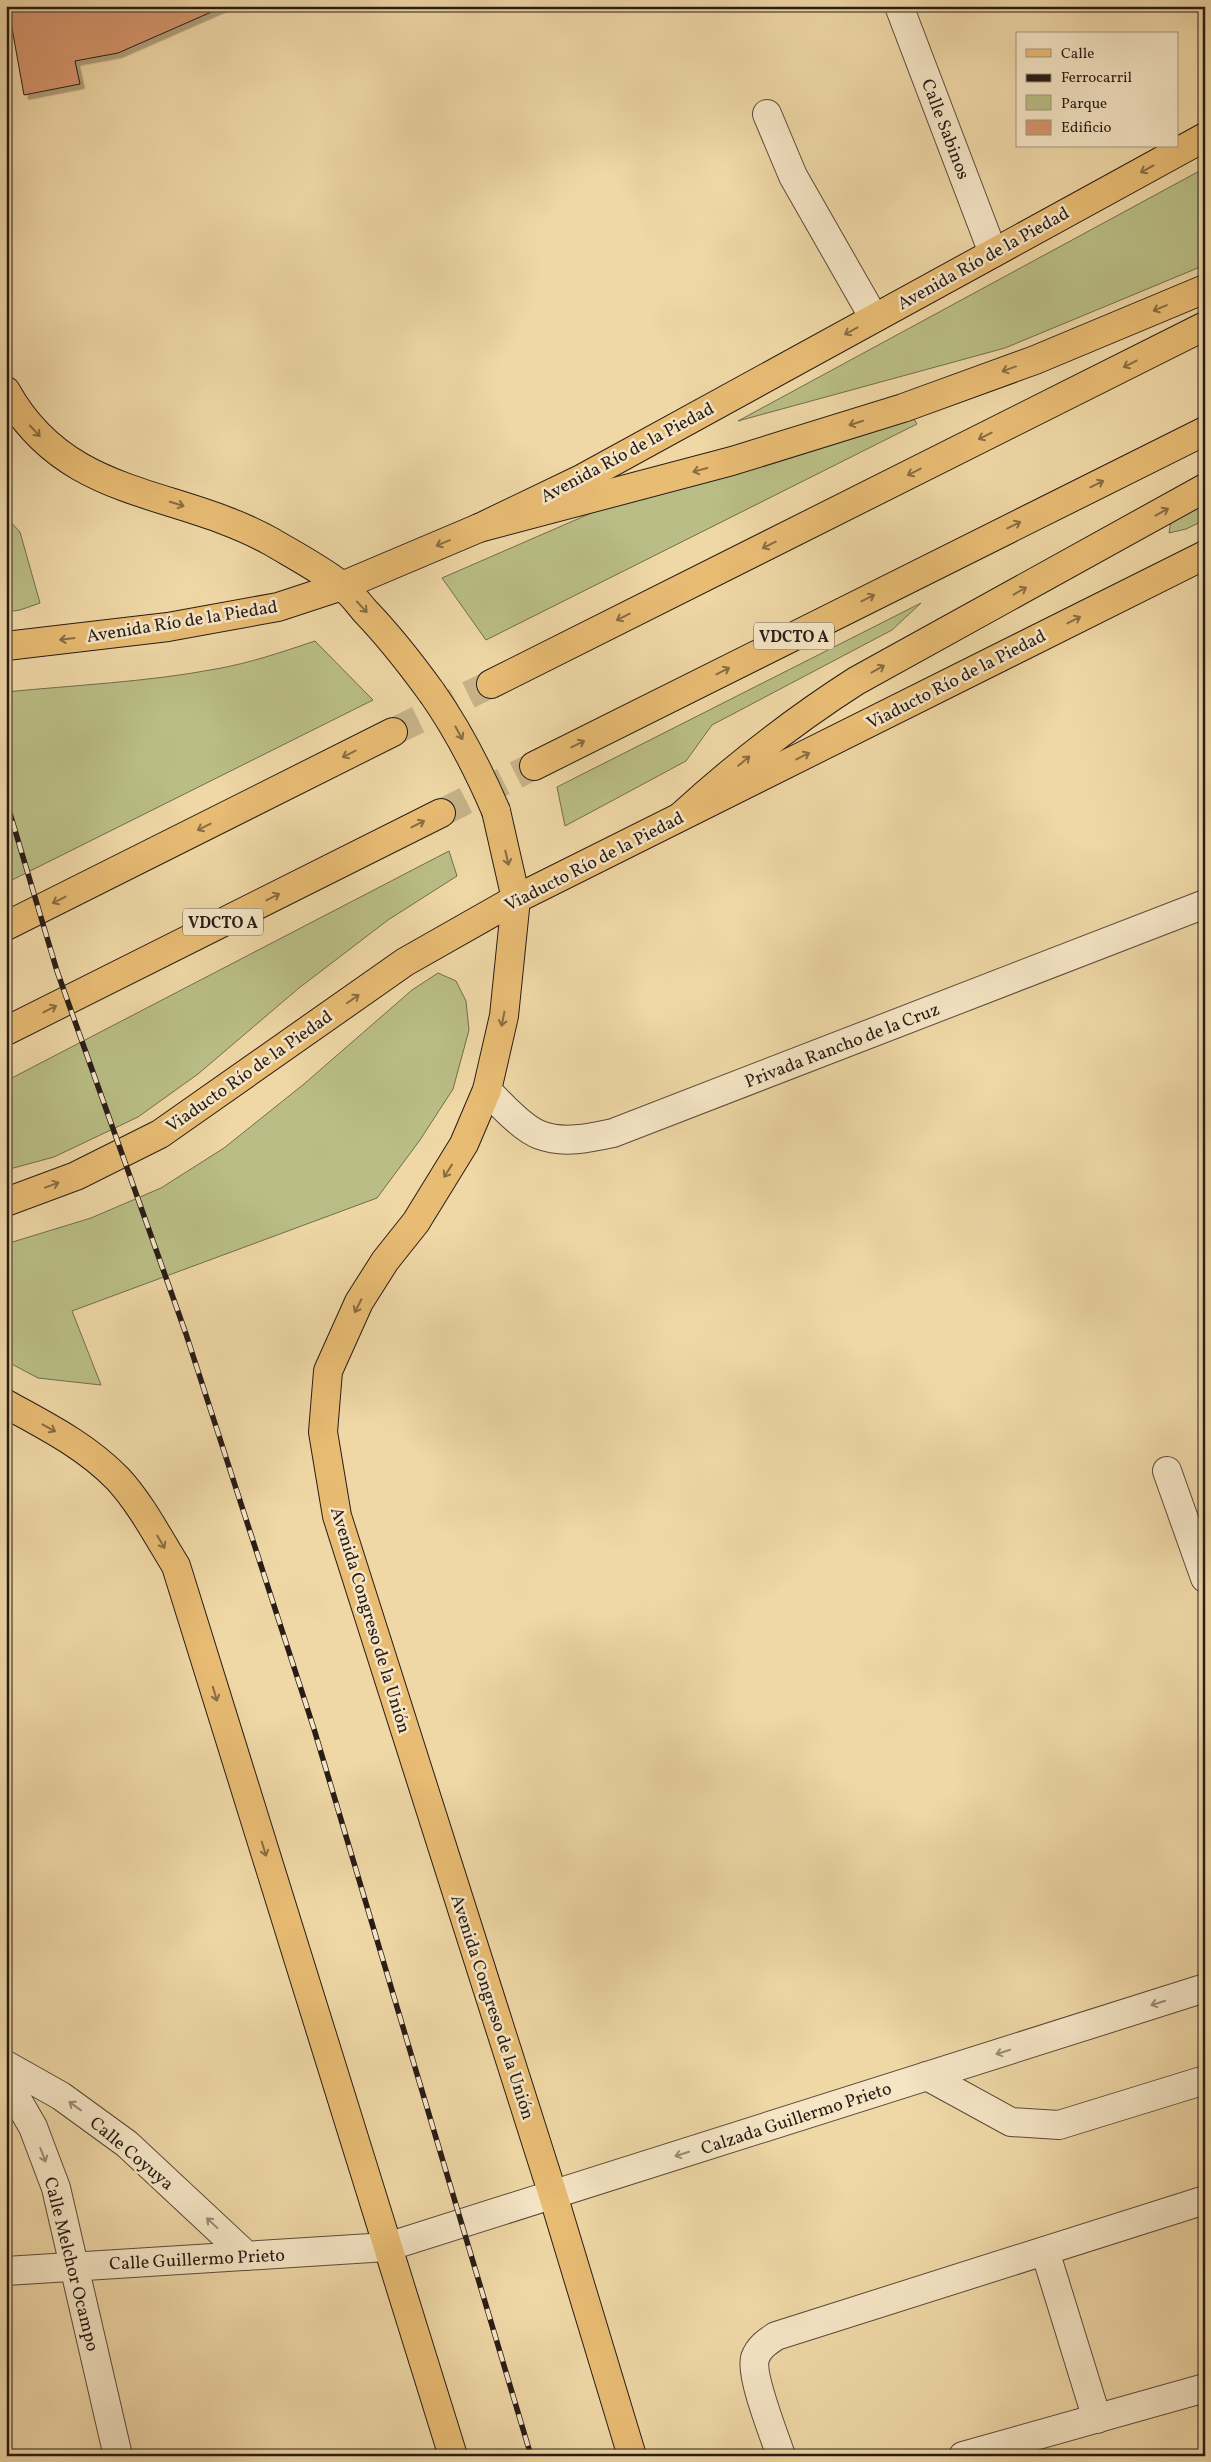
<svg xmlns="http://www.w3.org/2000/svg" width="1211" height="2462" font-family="Vollkorn,serif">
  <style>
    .green { fill: #babe86; stroke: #716d4e }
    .building { fill: #d6966d; stroke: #281c16; filter: url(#shadow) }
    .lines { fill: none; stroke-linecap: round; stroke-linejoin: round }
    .highway-tunnel { stroke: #c7b289; stroke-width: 28; stroke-dasharray: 28 14; stroke-linecap: butt }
    .minor-casing { stroke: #5a4b3a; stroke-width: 30 }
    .major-casing { stroke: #281c16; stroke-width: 30 }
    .highway-casing { stroke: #281c16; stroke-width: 30 }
    .minor { stroke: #f5e5c5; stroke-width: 28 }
    .major { stroke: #e8bc73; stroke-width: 28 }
    .highway { stroke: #e8bc73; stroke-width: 28 }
    .rail-casing { stroke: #281c16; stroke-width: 5.5 }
    .rail { stroke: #f5e5c5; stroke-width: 4; stroke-dasharray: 11; stroke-linecap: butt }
    .major-bridge-casing { stroke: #281c16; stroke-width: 30; stroke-linecap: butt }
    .major-bridge { stroke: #e8bc73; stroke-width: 28 }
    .oneway { stroke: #886c44 }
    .oneway2 { stroke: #998b76 }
    .labels { text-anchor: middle; stroke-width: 5; stroke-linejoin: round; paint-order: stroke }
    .shield { fill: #f5e5c5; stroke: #66584a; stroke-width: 1 }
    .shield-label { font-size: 16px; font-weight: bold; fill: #281c16 }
    .street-label { font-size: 18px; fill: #281c16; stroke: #f5e5c5 }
  </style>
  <defs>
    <filter id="shadow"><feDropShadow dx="4.5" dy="4.5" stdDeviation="0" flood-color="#0004"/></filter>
  </defs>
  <rect width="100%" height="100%" fill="#efd7a6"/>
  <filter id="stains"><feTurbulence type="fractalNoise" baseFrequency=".004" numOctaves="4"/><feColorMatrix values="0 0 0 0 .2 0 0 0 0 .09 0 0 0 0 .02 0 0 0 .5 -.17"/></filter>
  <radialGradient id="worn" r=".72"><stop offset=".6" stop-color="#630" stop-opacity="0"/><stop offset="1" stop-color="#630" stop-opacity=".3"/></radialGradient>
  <g class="green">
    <path d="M1205 168V265L1005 348 738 421Z"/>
    <path d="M910 412 917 424 486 640 442 578 596 511Z"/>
    <path d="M1205 496V520L1186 529 1169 533 1172 515Z"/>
    <path d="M6 517 20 532 40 603 20 610 6 612Z"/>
    <path d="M921 603 892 630 712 725 686 761 565 826 557 787Z"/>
    <path d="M315 641 373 700 6 883V692C76 685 147 682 216 669 250 663 282 652 315 641Z"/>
    <path d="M449 851 457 876 388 920 299 988 198 1074 138 1117 54 1157 6 1170V1081Z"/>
    <path d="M438 973 456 981 466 1001 469 1030 453 1089 420 1140 377 1198 72 1311 101 1385 38 1378 6 1361V1244L91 1218 161 1188 224 1148 304 1084 412 990Z"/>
  </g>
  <path class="building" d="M8 6H225L118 53 75 61 80 84 24 95Z"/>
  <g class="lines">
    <g class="highway-tunnel">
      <path d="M393 732 491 684"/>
      <path d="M441 813 534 766"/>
    </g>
    <defs>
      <g id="minor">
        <path d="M899 6 993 253"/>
        <path d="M767 114 793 176 874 318"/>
        <path d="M487 1090C500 1104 523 1129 540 1135 563 1144 590 1138 613 1133L1205 904"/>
        <path d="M1167 1471 1205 1578"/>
        <path d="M6 2065 61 2096 127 2144 247 2256"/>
        <path d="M927 2076 1011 2122 1059 2125 1205 2080"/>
        <path d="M6 2080 33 2127 56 2188 118 2456"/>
        <path d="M1045 2251 1097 2419"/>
        <path d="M6 2271 387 2247 1205 1988"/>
        <path d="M781 2456C775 2437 750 2376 755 2358 759 2347 767 2342 776 2336L1205 2200"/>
        <path d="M963 2456 1205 2388"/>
      </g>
      <g id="major">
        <path d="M6 391C67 501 176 488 272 542 292 554 324 571 342 586 351 593 358 603 365 611 390 637 411 664 432 693"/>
        <path d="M6 646 168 627 278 607 342 586 479 528 583 478 1205 137"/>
        <path d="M496 811 516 899 504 1016 487 1090 464 1144 416 1222 385 1261 359 1302 328 1371 323 1432 337 1516 553 2195 632 2456"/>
        <path d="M6 1202 76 1176 160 1134 405 962 516 899 1205 555"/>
        <path d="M6 1404C46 1426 86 1446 118 1479 141 1504 158 1537 176 1566L453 2456"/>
      </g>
      <g id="highway">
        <path d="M479 528 732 461 903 408 1035 360 1205 289"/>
        <path d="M491 684 1205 326"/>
        <path d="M534 766 1205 431"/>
        <path d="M681 816C737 765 792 722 856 681L1205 488"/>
        <path d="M6 926 393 732"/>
        <path d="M6 1031 441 813"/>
      </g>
    </defs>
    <use href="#minor" class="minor-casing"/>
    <use href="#major" class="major-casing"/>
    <use href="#highway" class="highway-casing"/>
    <use href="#minor" class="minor"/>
    <use href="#major" class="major"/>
    <use href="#highway" class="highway"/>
    <defs>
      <path id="rail" d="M6 800 57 971 186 1334 314 1729 531 2456"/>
    </defs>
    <use href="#rail" class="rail-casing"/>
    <use href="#rail" class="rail"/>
    <defs>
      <path id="major-bridge" d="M432 693C458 730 478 769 496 811"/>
    </defs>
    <use href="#major-bridge" class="major-bridge-casing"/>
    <use href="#major-bridge" class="major-bridge"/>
  </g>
  <defs><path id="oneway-shaft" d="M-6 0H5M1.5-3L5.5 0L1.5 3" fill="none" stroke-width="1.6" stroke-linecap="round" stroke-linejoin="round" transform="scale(1.25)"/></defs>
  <g class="oneway">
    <use href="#oneway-shaft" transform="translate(1147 169) rotate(151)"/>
    <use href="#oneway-shaft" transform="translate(1160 308) rotate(157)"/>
    <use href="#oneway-shaft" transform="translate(851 331) rotate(151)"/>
    <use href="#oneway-shaft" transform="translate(1130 364) rotate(153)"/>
    <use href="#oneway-shaft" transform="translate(1009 369) rotate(160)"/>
    <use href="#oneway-shaft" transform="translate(856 423) rotate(162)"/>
    <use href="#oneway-shaft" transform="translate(35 431) rotate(47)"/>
    <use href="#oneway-shaft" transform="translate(985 436) rotate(153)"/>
    <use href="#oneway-shaft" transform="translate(700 470) rotate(165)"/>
    <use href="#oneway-shaft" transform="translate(914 472) rotate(153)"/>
    <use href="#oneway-shaft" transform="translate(1097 484) rotate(-26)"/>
    <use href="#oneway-shaft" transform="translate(177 504) rotate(17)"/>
    <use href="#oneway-shaft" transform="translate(1162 512) rotate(-29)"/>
    <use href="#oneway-shaft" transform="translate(1014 525) rotate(-26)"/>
    <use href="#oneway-shaft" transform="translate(443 543) rotate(157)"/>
    <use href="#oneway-shaft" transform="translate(769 545) rotate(153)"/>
    <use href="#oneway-shaft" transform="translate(1020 591) rotate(-29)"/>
    <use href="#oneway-shaft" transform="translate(868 598) rotate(-27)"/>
    <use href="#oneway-shaft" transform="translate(362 607) rotate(47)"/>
    <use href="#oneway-shaft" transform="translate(623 617) rotate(153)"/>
    <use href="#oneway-shaft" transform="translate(1074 620) rotate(-27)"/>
    <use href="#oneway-shaft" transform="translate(67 639) rotate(173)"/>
    <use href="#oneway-shaft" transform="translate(878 669) rotate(-29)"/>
    <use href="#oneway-shaft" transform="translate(723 671) rotate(-27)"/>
    <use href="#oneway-shaft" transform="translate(459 733) rotate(61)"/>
    <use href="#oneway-shaft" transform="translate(578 744) rotate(-27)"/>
    <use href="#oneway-shaft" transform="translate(349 754) rotate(153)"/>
    <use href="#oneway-shaft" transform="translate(803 756) rotate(-27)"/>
    <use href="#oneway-shaft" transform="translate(744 761) rotate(-40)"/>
    <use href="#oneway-shaft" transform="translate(418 824) rotate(-27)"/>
    <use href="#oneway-shaft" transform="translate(204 827) rotate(153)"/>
    <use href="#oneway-shaft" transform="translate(507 858) rotate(77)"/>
    <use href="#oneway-shaft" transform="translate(273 897) rotate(-27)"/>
    <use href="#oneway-shaft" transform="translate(59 900) rotate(153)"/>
    <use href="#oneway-shaft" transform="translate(353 999) rotate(-35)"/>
    <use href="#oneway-shaft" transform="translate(50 1009) rotate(-27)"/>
    <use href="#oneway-shaft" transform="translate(503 1019) rotate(101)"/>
    <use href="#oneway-shaft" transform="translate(448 1171) rotate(122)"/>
    <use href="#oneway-shaft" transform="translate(52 1185) rotate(-20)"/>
    <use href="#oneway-shaft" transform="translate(358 1306) rotate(117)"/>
    <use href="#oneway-shaft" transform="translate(49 1428) rotate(29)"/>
    <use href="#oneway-shaft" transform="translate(161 1542) rotate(59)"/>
    <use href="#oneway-shaft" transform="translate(215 1694) rotate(73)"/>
    <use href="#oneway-shaft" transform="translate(264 1849) rotate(73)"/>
  </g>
  <g class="oneway2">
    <use href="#oneway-shaft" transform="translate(1158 2003) rotate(162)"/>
    <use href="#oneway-shaft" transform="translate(1003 2052) rotate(162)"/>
    <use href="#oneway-shaft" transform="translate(75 2106) rotate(-144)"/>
    <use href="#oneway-shaft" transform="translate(682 2154) rotate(162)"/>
    <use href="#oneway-shaft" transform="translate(43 2155) rotate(69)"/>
    <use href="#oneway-shaft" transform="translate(212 2223) rotate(-137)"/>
  </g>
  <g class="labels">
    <g class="shield">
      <rect x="754" y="622.5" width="80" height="27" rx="4"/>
      <rect x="183" y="908.5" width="80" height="27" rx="4"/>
    </g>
    <g class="shield-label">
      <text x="794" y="642">VDCTO A</text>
      <text x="223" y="928">VDCTO A</text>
    </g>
    <g class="street-label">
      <text transform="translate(946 129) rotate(69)" y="6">Calle Sabinos</text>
      <text transform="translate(983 258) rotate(-29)" y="6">Avenida Río de la Piedad</text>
      <text transform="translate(627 452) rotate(-28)" y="6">Avenida Río de la Piedad</text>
      <text transform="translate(182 621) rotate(-9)" y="6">Avenida Río de la Piedad</text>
      <text transform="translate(956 679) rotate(-27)" y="6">Viaducto Río de la Piedad</text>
      <text transform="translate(594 861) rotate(-27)" y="6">Viaducto Río de la Piedad</text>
      <text transform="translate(842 1045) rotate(-21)" y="6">Privada Rancho de la Cruz</text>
      <text transform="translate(249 1071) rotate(-35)" y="6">Viaducto Río de la Piedad</text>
      <text transform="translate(371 1620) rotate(73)" y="6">Avenida Congreso de la Unión</text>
      <text transform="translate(493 2007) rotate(72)" y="6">Avenida Congreso de la Unión</text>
      <text transform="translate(796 2118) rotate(-18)" y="6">Calzada Guillermo Prieto</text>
      <text transform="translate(132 2153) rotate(40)" y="6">Calle Coyuya</text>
      <text transform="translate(197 2259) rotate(-3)" y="6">Calle Guillermo Prieto</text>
      <text transform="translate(72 2264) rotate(76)" y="6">Calle Melchor Ocampo</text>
    </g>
  </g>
  <rect width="1211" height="2462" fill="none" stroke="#efd7a6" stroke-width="25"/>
  <rect x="8" y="8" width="1196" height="2447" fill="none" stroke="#281c16" stroke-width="2.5"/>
  <rect x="12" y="12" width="1186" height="2437" fill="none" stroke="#281c16"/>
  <rect x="1016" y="32" width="162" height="115" fill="#f5e5c5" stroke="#a3957f"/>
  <rect x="1026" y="49" width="25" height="8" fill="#e8bc73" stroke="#a3957f"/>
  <text x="1061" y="58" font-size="15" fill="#281c16">Calle</text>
  <rect x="1026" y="74" width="25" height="8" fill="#281c16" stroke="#a3957f"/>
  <text x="1061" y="82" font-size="15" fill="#281c16">Ferrocarril</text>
  <rect x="1026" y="95" width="25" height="15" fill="#babe86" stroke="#a3957f"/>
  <text x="1061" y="108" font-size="15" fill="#281c16">Parque</text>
  <rect x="1026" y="120" width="25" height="15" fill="#d6966d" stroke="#a3957f"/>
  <text x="1061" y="132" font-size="15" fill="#281c16">Edificio</text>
  <rect width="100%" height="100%" filter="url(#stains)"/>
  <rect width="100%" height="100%" fill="url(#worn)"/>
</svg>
